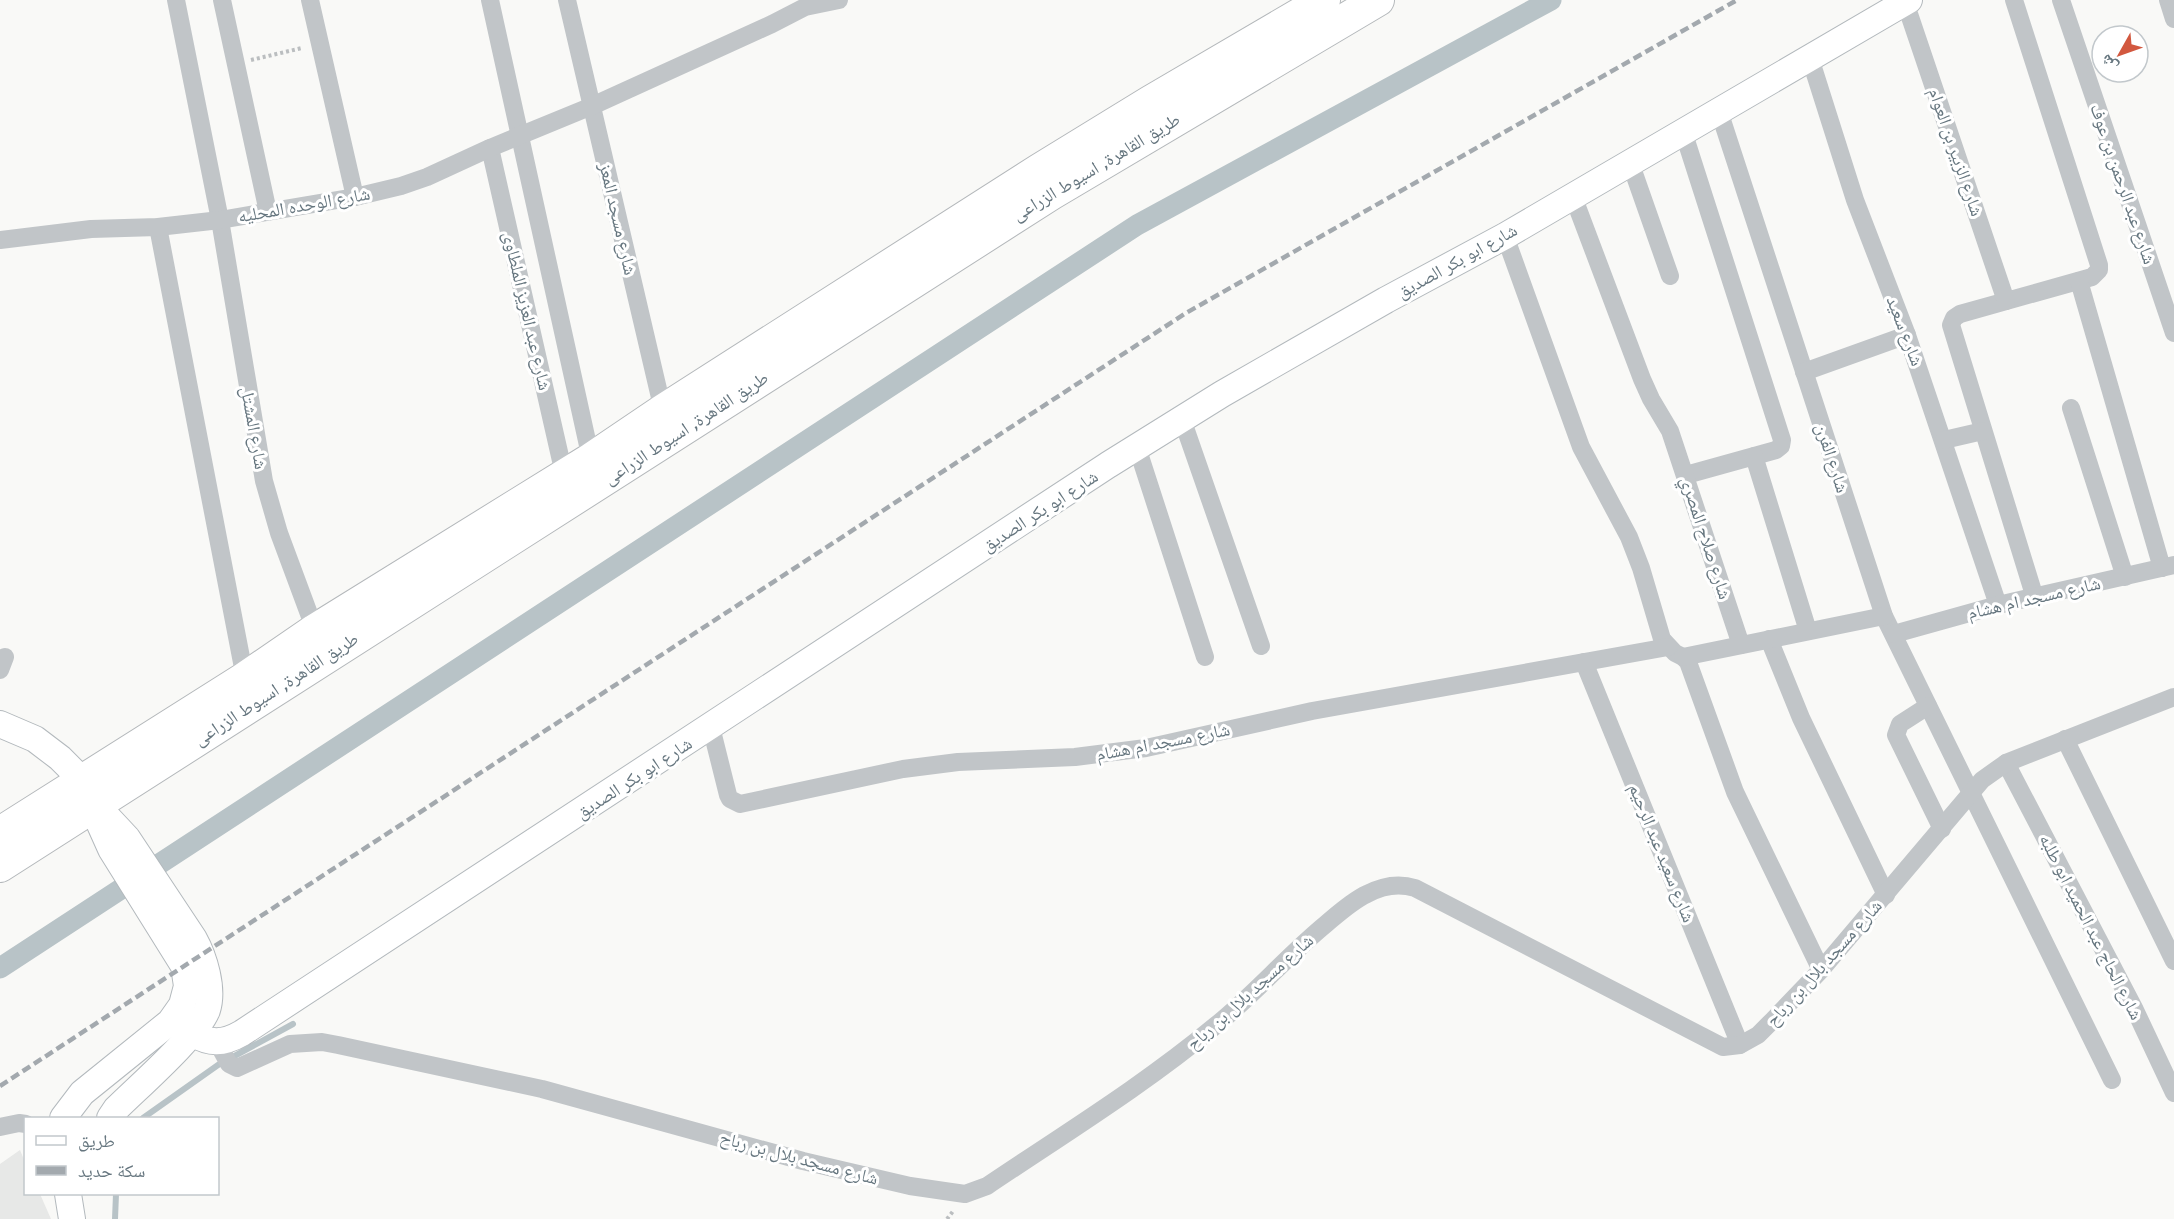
<svg xmlns="http://www.w3.org/2000/svg" width="2174" height="1219" font-family="'Golos Text','Noto Naskh Arabic',sans-serif">
  <style>
    .built { fill: #e7e8e7 }
    .lines { fill: none; stroke-linecap: round; stroke-linejoin: round }
    .stream { stroke: #b8c3c7; stroke-width: 6 }
    .canal { stroke: #b8c3c7; stroke-width: 21 }
    .secondary-casing { stroke: #b3b9bd; stroke-width: 28 }
    .highway-casing { stroke: #b4b8bb; stroke-width: 34 }
    .path { stroke: #bbbec0; stroke-width: 4; stroke-dasharray: 3 3; stroke-linecap: butt }
    .street { stroke: #c1c5c8; stroke-width: 18 }
    .secondary { stroke: #fff; stroke-width: 26 }
    .highway { stroke: #fff; stroke-width: 32 }
    .rail { stroke: #a3a9ae; stroke-width: 4.5; stroke-dasharray: 9 4.5; stroke-linecap: butt }
    .labels { text-anchor: middle; stroke-width: 6; stroke-linejoin: round; paint-order: stroke }
    .street-label { font-size: 18px; fill: #66767f; stroke: #fff }
  </style>
  <rect width="100%" height="100%" fill="#f9f9f7"/>
  <path class="built" d="M20 1150 25 1162 26 1194H40L51 1219H0V1164Z"/>
  <g class="lines">
    <g class="stream">
      <path d="M143 1118 218 1065 293 1024"/>
      <path d="M115 1219 116 1194"/>
    </g>
    <path class="canal" d="M0 968 1137 225 1551 0"/>
    <defs>
      <g id="secondary">
        <path d="M0 724 35 739 60 758 83 781 96 805 98 820 111 849 184 966 187 986 182 1005 170 1022 82 1093 63 1118"/>
        <path d="M98 807 127 838 194 939C204 957 214 989 207 1010 197 1036 138 1087 116 1109L110 1118"/>
        <path d="M191 1033C210 1044 223 1044 242 1033L1108 465 1222 394 1386 300 1505 236 1909 0"/>
        <path d="M68 1194 72 1219"/>
      </g>
      <g id="highway">
        <path d="M0 833 245 678 315 630 591 459 662 411 1039 170 1150 102 1324 0"/>
        <path d="M0 866 1051 194 1378 0"/>
      </g>
    </defs>
    <use href="#secondary" class="secondary-casing"/>
    <use href="#highway" class="highway-casing"/>
    <g class="path">
      <path d="M251 60 302 48"/>
      <path d="M947 1219 954 1210"/>
    </g>
    <g class="street">
      <path d="M176 0 220 220 264 481 279 533 315 630"/>
      <path d="M222 0 268 212"/>
      <path d="M310 0 355 197"/>
      <path d="M490 0 591 459"/>
      <path d="M567 0 665 419"/>
      <path d="M2014 0 2099 265V270L2092 277 1960 314 1954 318 1951 325 2035 598"/>
      <path d="M2061 0 2174 333"/>
      <path d="M2168 0 2174 19"/>
      <path d="M1905 2 2006 301"/>
      <path d="M1810 58 1855 200 1907 335 1998 605"/>
      <path d="M1719 111 1884 616 2112 1080"/>
      <path d="M1683 131 1782 440 1781 446 1776 450 1686 475"/>
      <path d="M490 148 564 474"/>
      <path d="M1630 162 1670 276"/>
      <path d="M1573 196 1642 379 1651 399 1670 431 1741 645"/>
      <path d="M158 227 245 678"/>
      <path d="M1505 236 1581 447 1629 537 1641 568 1662 639 1675 653 1683 657 1688 662 1735 792 1821 970"/>
      <path d="M0 240 91 229 158 227 220 220 355 197 401 186 427 177 490 148 592 106 772 24 805 7 839 0"/>
      <path d="M2079 281 2162 568"/>
      <path d="M1804 372 1907 335"/>
      <path d="M2071 408 2125 577"/>
      <path d="M1182 419 1261 646"/>
      <path d="M1944 440 1983 431"/>
      <path d="M1137 447 1205 657"/>
      <path d="M1754 456 1808 631"/>
      <path d="M1894 634 1998 605 2174 565"/>
      <path d="M1769 639 1801 718 1886 895"/>
      <path d="M1683 657 1884 616"/>
      <path d="M1584 662 1740 1045"/>
      <path d="M0 670 5 657"/>
      <path d="M1928 706 1900 724 1896 735 1942 829"/>
      <path d="M711 727 728 795 730 799 740 804 903 769 958 762 1075 757 1146 748 1312 711 1668 647"/>
      <path d="M2065 739 2174 961"/>
      <path d="M2006 763 2135 1010 2174 1093"/>
      <path d="M217 1042 229 1064 237 1068 290 1044 322 1042 338 1045 542 1089 803 1161 910 1186 965 1194 987 1186C1064 1134 1144 1085 1215 1026 1254 995 1287 956 1326 924 1339 913 1352 901 1367 894 1382 886 1399 883 1415 888L1723 1047 1740 1045 1758 1035 1773 1020 1821 970 1982 780 2006 763 2174 697"/>
      <path d="M0 1127 19 1123 26 1124"/>
    </g>
    <use href="#secondary" class="secondary"/>
    <use href="#highway" class="highway"/>
    <path class="rail" d="M0 1086 1186 313 1737 0"/>
  </g>
  <g class="labels">
    <g class="street-label">
      <text transform="translate(1956 152) rotate(71)" y="6">شارع الزبير بن العوام</text>
      <text transform="translate(1096 167) rotate(-31)" y="6">طريق القاهرة, اسيوط الزراعى</text>
      <text transform="translate(2123 184) rotate(71)" y="6">شارع عبد الرحمن بن عوف</text>
      <text transform="translate(304 205) rotate(-10)" y="6">شارع الوحده المحليه</text>
      <text transform="translate(618 219) rotate(77)" y="6">شارع مسجد المعز</text>
      <text transform="translate(1457 261) rotate(-29)" y="6">شارع ابو بكر الصديق</text>
      <text transform="translate(527 311) rotate(77)" y="6">شارع عبد العزيز الملطاوى</text>
      <text transform="translate(1905 331) rotate(69)" y="6">شارع سعيد</text>
      <text transform="translate(254 428) rotate(80)" y="6">شارع المشتل</text>
      <text transform="translate(686 428) rotate(-33)" y="6">طريق القاهرة, اسيوط الزراعى</text>
      <text transform="translate(1832 458) rotate(72)" y="6">شارع الفرن</text>
      <text transform="translate(1040 511) rotate(-33)" y="6">شارع ابو بكر الصديق</text>
      <text transform="translate(1706 538) rotate(72)" y="6">شارع صلاح المصري</text>
      <text transform="translate(2034 598) rotate(-13)" y="6">شارع مسجد ام هشام</text>
      <text transform="translate(276 689) rotate(-33)" y="6">طريق القاهرة, اسيوط الزراعى</text>
      <text transform="translate(1163 742) rotate(-11)" y="6">شارع مسجد ام هشام</text>
      <text transform="translate(634 778) rotate(-33)" y="6">شارع ابو بكر الصديق</text>
      <text transform="translate(1662 853) rotate(68)" y="6">شارع سعيد عبد الرحيم</text>
      <text transform="translate(2091 927) rotate(63)" y="6">شارع الحاج عبد الحميد ابو طلبه</text>
      <text transform="translate(1824 963) rotate(-48)" y="6">شارع مسجد بلال بن رباح</text>
      <text transform="translate(1250 992) rotate(-42)" y="6">شارع مسجد بلال بن رباح</text>
      <text transform="translate(799 1158) rotate(15)" y="6">شارع مسجد بلال بن رباح</text>
    </g>
  </g>
  <rect x="24" y="1117" width="195" height="78" fill="#ffffff" stroke="#c2c8cc" stroke-width="1.5"/>
  <rect x="36" y="1136" width="30" height="9" fill="#ffffff" stroke="#c2c8cc" stroke-width="1.5"/>
  <text x="78" y="1147" font-size="18" fill="#66767f">طريق</text>
  <rect x="36" y="1166" width="30" height="9" fill="#a3a9ae" stroke="#c2c8cc" stroke-width="1.5"/>
  <text x="78" y="1177" font-size="18" fill="#66767f">سكة حديد</text>
  <g transform="translate(2120 54) rotate(230)"><circle r="28" fill="#ffffff" stroke="#c2c8cc" stroke-width="1.5"/>
  <path d="M0-4.5L10 22L0 15L-10 22Z" fill="#d2583f"/>
  <text y="-9" font-size="16" font-weight="bold" text-anchor="middle" fill="#66767f">ش</text>
  </g>
</svg>
